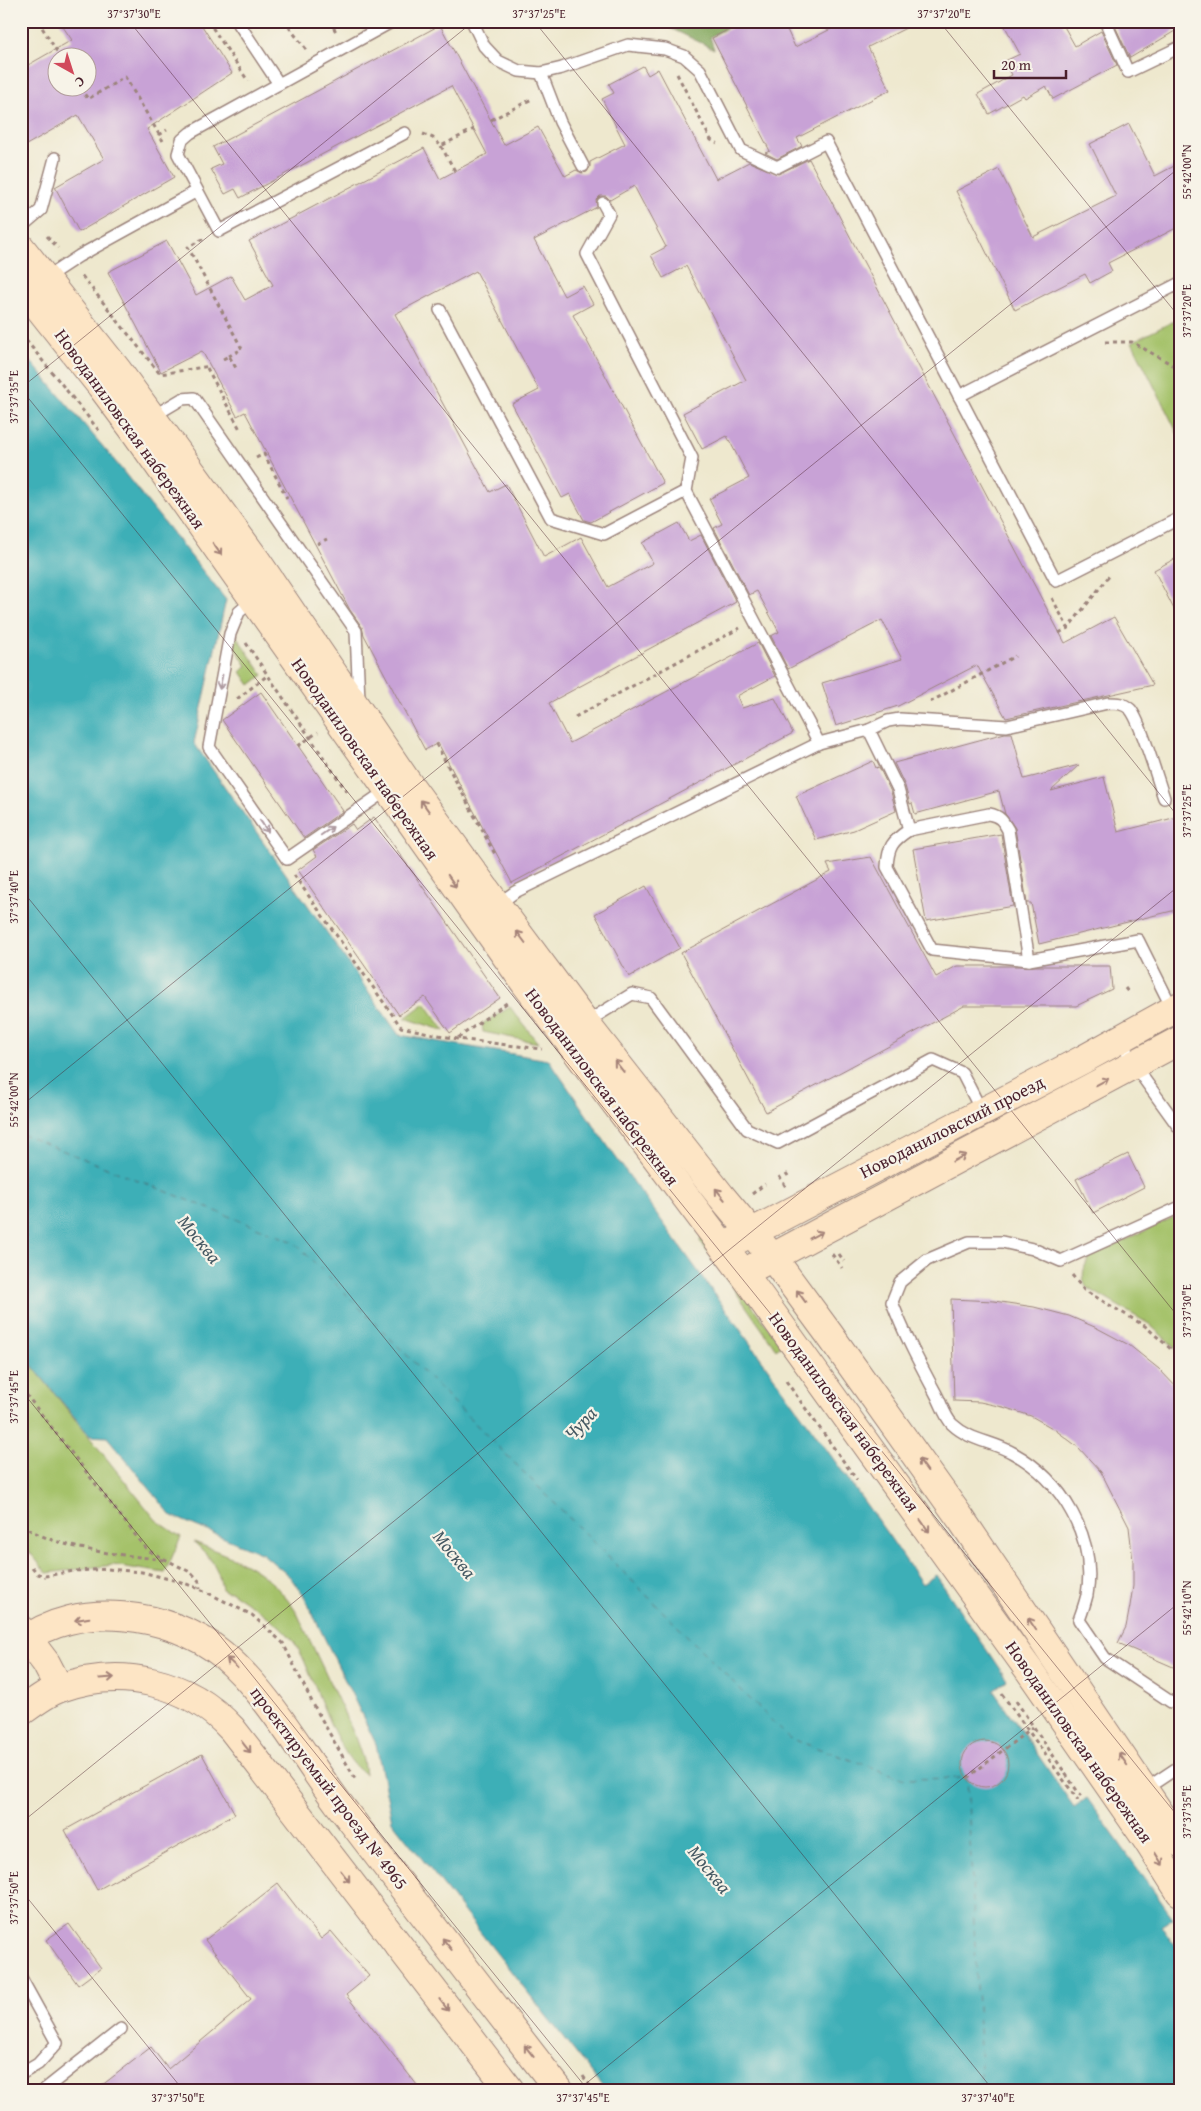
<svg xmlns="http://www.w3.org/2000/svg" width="1201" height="2111" font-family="'Gentium Book Plus',serif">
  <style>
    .green { fill: #a5c26a; stroke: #78704a }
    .forest { fill: #84a85e; stroke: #676444 }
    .water { fill: #3eafb7; stroke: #446771 }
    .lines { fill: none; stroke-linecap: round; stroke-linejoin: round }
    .ferry { stroke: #455963; stroke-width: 1; stroke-dasharray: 6 5; stroke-linecap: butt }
    .building { fill: #c8a2d6; fill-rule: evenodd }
    .lane-casing { stroke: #9c847c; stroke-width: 14 }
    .secondary-casing { stroke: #9c847c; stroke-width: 30 }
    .path { stroke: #9c847c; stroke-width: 3; stroke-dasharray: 4 4; stroke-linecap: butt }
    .lane { stroke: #fff; stroke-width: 11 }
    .secondary { stroke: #fde5c5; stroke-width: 28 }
    .oneway { stroke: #a48278 }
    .oneway2 { stroke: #ae9aa0 }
    .ticks { fill: none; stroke: #4a1f2b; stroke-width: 1; stroke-opacity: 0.45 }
    .labels { text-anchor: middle; stroke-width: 4.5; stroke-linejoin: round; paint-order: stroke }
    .street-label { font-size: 18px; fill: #4a1f2b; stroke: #f7f3e8 }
    .water-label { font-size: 19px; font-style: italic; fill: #455963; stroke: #f7f3e8 }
    .neatline { fill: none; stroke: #4a1f2b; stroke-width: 2 }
    .ticks-label { font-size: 12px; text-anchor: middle; fill: #4a1f2b }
  </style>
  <rect width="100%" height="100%" fill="#f7f3e8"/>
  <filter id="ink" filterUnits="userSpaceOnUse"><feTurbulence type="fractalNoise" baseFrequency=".02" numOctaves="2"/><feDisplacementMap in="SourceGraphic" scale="10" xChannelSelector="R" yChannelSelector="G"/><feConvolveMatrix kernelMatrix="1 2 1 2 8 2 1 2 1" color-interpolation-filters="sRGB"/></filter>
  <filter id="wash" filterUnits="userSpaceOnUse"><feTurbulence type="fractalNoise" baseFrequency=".0096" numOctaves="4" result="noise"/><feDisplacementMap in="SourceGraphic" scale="20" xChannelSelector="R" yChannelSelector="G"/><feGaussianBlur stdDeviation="1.12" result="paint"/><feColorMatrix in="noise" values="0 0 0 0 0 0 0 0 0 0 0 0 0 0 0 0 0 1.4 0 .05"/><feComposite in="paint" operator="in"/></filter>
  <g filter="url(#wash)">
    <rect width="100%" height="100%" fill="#eee8ce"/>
    <g class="green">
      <path d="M1180 318V438L1132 342Z"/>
      <path d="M235 634 263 675 250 685 241 672 247 666 233 645Z"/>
      <path d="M425 1003 445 1031 405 1018Z"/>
      <path d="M510 1007 538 1043 483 1032 482 1024Z"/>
      <path d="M1180 1214V1352L1149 1324 1086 1287C1081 1276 1083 1267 1090 1257Z"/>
      <path d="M702 1237 781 1345 776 1349 700 1241Z"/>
      <path d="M21 1352 156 1520 181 1537 165 1573 113 1565 47 1573 21 1542Z"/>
      <path d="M194 1542C241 1561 267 1568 297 1613L354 1734 363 1760 365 1774C336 1756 316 1682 299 1650 284 1623 254 1608 230 1591L227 1592 222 1589C218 1566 211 1558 194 1542Z"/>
    </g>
    <path class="forest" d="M659 21H740L710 37 714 49 670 28Z"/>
    <path class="water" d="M21 350 110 455 226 600 194 743 399 1035 549 1060 612 1152 889 1536 922 1584 936 1575 1007 1680 993 1690 1074 1807 1087 1798 1173 1918 1161 1926 1180 1953V2090H605L392 1821 376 1744 304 1596 290 1577 263 1554 172 1516 107 1437 90 1436 21 1352Z"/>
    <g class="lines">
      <path class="ferry" d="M21 1134 294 1242 789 1738 905 1779 967 1778 982 2090"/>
    </g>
    <g id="blocks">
      <g class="building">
        <path d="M59 21H199L232 73 147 129 174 177 79 232 55 187 104 159 78 115 21 148V69L72 40ZM58 58H88V88H58Z"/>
        <path d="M745 21H783L795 47 847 21H920L868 47 890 90 797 138 802 146 777 159 765 153 770 151 712 38Z"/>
        <path d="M1002 21H1061L1075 46 1101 31 1117 65 1053 99 1046 86 1025 98 1023 95 989 114 978 94 1012 75 1005 61 1020 54Z"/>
        <path d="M1119 21H1180V28L1130 58 1114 24Z"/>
        <path d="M440 25 504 145 538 127 565 176 576 170 582 173 587 172 590 167V162L625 144 602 99 614 93 609 84 643 66 648 75 658 69 716 179 749 162 778 174 809 159 1065 643 1114 617 1153 685 1006 718 977 665 898 706 836 726 822 683 902 659 882 620 788 669 771 636 779 632 757 591 749 595 714 528 722 524 709 499 749 478 727 436 702 449 683 413 746 380 686 266 663 278 651 255 666 247 634 186 610 200 606 196H600L596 200 597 207 534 240 564 296 583 286 593 304 573 315 663 483 591 522 584 520 570 494 562 498 512 404 539 390 476 271 395 314 490 492 506 484 544 557 581 537 608 587 653 563 642 543 679 523 689 541 701 535 736 602 549 703 570 743 758 643 775 676 737 696 742 708 775 698 793 733 512 883 438 743 425 750 364 635 362 627 350 610 245 412 237 416 202 351 161 372 108 272 167 241 196 295 231 276 245 300 273 285 249 241 424 148 440 179 487 154 451 86 240 198 235 189 225 194 211 169 222 164 213 147Z"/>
        <path d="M1129 124 1155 176 1180 163V226L1108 263 1112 271 1090 283 1085 274 1015 310 956 191 999 169 1033 237 1116 196 1090 144Z"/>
        <path d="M1180 556V621L1154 570Z"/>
        <path d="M261 692 343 811 304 838 222 720Z"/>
        <path d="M1005 733H1012L1024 779 1079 765 1051 791 1104 777 1118 832 1177 817 1180 828V909L1039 944 1031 903H1027L1015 828 1005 814 999 791 915 814 912 803 910 804 905 786 894 763Z"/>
        <path d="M873 761 876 768 879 767 891 792 896 811 854 830 816 840 796 796Z"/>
        <path d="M374 817 500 998 450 1033 425 997 399 1015 298 870 317 856 313 850 352 824 356 830Z"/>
        <path d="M1001 834 1013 906 926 921 913 849Z"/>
        <path d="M871 857 936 977 957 966H1110L1112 989 1076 1006H964L766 1112 681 953 831 872 827 864Z"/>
        <path d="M646 886 680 948 629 977 595 914Z"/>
        <path d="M1128 1154 1144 1187 1093 1213 1076 1179Z"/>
        <path d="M951 1299 994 1301 1034 1307 1069 1316 1097 1328 1129 1345 1159 1369 1180 1391V1670L1118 1643 1126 1627 1130 1606 1133 1586V1561L1129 1527 1101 1472 1078 1447 1054 1429 1031 1416 1003 1407 980 1402 954 1401Z"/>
        <circle cx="985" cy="1764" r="23"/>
        <path d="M202 1754 235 1814 97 1890 65 1830Z"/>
        <path d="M278 1883 321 1939 331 1931 369 1976 346 1995 421 2090H96L151 2047 168 2069 251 1999 205 1940Z"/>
        <path d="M69 1924 101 1968 78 1985 46 1940Z"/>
      </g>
    </g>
  </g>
  <g filter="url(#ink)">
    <use href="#blocks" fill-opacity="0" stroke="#9c847c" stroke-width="1"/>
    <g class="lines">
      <defs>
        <g id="lane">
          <path d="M237 21 279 84"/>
          <path d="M393 21 190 133 182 140 178 154 219 231 405 133"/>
          <path d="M472 21 484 46 498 61 519 71 541 73 562 68 628 45 665 49 684 56 700 70 741 150 777 167 826 142 1056 581 1180 518"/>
          <path d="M1105 21 1128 72 1180 47"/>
          <path d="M541 73 560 122 583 166"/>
          <path d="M603 203 609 214 587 254 692 458 686 491 819 743"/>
          <path d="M21 227 41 210 55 158"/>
          <path d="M44 279 79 256 197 191"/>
          <path d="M440 310 551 518 604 534 686 491"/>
          <path d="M959 396 1180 283"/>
          <path d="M150 418 182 399 194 398 356 631 359 700"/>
          <path d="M252 601 239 612 230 634 209 747 287 859 387 790"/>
          <path d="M869 730 898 789 909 830C892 841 888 847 887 867L932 950 1029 960 1138 940 1173 1010"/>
          <path d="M909 830 989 814C1000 816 1003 821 1008 830L1029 960"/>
          <path d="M497 905 515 892 819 743 869 730 888 721 900 719 1007 726 1108 703C1117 703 1123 703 1130 709 1140 719 1158 781 1164 798"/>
          <path d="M585 1023 632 994 651 998 747 1129 778 1143 933 1060 962 1073 982 1112"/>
          <path d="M1120 1039 1134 1065 1180 1129"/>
          <path d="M1171 1702 1105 1658 1079 1620C1082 1612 1085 1603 1087 1595 1097 1538 1062 1480 1013 1453 992 1441 970 1441 952 1424 945 1417 941 1403 936 1394 920 1364 904 1334 892 1302L900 1282 927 1260 969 1242H1002L1033 1249 1061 1261 1180 1207"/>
          <path d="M1144 1790 1180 1766"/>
          <path d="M21 1978 57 2043 38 2064 21 2074"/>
          <path d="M44 2090 121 2029"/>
        </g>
        <g id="secondary">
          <path d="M21 248 118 371 256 560 405 779 497 905 585 1023 721 1196 773 1258 829 1334 961 1519 1180 1843"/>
          <path d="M21 285 101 386 133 429 525 983 743 1273 1029 1670 1147 1840 1180 1892"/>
          <path d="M737 1240 1084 1059 1180 1006"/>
          <path d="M756 1266 1180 1040"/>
          <path d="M21 1630 46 1663 59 1688"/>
          <path d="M21 1643C76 1599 171 1612 222 1654 268 1692 302 1755 338 1803 411 1899 485 1994 559 2090"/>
          <path d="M21 1712C33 1703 46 1693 60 1688 121 1666 188 1681 232 1729 239 1738 246 1747 253 1756L510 2090"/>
        </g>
      </defs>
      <use href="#lane" class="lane-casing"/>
      <use href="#secondary" class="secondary-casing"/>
      <g class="path">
        <path d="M38 21 61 58"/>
        <path d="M208 21 248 81"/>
        <path d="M284 21 306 49"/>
        <path d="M329 21 337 33"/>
        <path d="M677 74 711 140 717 143"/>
        <path d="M80 88 88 99 125 77 163 141"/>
        <path d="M491 120 532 99"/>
        <path d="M423 134 433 138 441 146 474 129"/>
        <path d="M159 135 167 130"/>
        <path d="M441 146 455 171"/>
        <path d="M47 236 58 248"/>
        <path d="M203 239 188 247 242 349 229 356"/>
        <path d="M82 276 160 374 210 366"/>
        <path d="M21 334 101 433"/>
        <path d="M1105 342H1132L1180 369"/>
        <path d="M223 359 229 356 236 368"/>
        <path d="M207 368 241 431"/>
        <path d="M256 458 264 454 287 498"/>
        <path d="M317 544 327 539"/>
        <path d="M1052 598 1068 628"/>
        <path d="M1059 633 1068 628 1110 575"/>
        <path d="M246 643 349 795"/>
        <path d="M237 699 268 675"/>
        <path d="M930 702 1015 656"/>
        <path d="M575 717 740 628"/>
        <path d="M436 744 496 856"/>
        <path d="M298 746 318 732"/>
        <path d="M294 875 401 1027 457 1039 542 1049"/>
        <path d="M1125 988 1128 992"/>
        <path d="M458 1038 508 1002"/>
        <path d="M786 1173 788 1176"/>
        <path d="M779 1176 786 1187"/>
        <path d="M752 1194 765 1184"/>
        <path d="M832 1254 842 1268"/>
        <path d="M839 1254 844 1261"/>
        <path d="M1072 1275 1084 1290 1145 1326 1180 1357"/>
        <path d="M786 1381 857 1480"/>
        <path d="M21 1388 147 1550 192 1573 199 1581 200 1589"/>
        <path d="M21 1525C65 1552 114 1553 164 1560"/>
        <path d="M32 1567 38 1574 45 1576 74 1571 107 1569 142 1572 181 1582 200 1589 252 1615 283 1643 313 1704 357 1782"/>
        <path d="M1002 1694 1078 1800"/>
        <path d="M1016 1701 1080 1795 1084 1792"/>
        <path d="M21 1750 22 1749"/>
        <path d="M967 1778 1033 1727"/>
        <path d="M583 2076 593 2090"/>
      </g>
      <use href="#lane" class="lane"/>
      <use href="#secondary" class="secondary"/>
    </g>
    <defs><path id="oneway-shaft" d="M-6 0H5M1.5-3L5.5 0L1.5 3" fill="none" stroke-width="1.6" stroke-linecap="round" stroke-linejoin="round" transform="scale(1.25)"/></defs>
    <g class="oneway">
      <use href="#oneway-shaft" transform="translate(217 549) rotate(55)"/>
      <use href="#oneway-shaft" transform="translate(425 806) rotate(-126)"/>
      <use href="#oneway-shaft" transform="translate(452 881) rotate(55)"/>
      <use href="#oneway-shaft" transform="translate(521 937) rotate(-127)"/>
      <use href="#oneway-shaft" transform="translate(619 1066) rotate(-128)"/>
      <use href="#oneway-shaft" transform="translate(1102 1082) rotate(-28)"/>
      <use href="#oneway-shaft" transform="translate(959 1158) rotate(-28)"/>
      <use href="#oneway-shaft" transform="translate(720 1194) rotate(-129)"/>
      <use href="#oneway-shaft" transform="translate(816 1235) rotate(-28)"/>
      <use href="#oneway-shaft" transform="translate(801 1296) rotate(-126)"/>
      <use href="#oneway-shaft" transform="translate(923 1465) rotate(-126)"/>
      <use href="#oneway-shaft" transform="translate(925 1526) rotate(54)"/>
      <use href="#oneway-shaft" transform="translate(82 1619) rotate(170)"/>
      <use href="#oneway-shaft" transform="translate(1032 1624) rotate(-124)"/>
      <use href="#oneway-shaft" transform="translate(232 1663) rotate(-137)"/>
      <use href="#oneway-shaft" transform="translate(107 1678) rotate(-4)"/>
      <use href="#oneway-shaft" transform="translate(246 1747) rotate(51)"/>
      <use href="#oneway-shaft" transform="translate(1123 1759) rotate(-124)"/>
      <use href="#oneway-shaft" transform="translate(1159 1859) rotate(58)"/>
      <use href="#oneway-shaft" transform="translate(345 1876) rotate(52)"/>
      <use href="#oneway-shaft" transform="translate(447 1944) rotate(-128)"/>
      <use href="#oneway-shaft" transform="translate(444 2005) rotate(52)"/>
      <use href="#oneway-shaft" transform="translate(529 2051) rotate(-128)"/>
    </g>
    <g class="oneway2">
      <use href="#oneway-shaft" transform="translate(221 682) rotate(101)"/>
      <use href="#oneway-shaft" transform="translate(264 826) rotate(55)"/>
      <use href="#oneway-shaft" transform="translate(327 831) rotate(-35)"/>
    </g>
  </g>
  <path class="ticks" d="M129 21 1180 1319M534 21 1180 819M939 21 1180 318M21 388 474 21M21 389 1180 1819M21 889 993 2090M21 1106 1180 167M21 1390 588 2090M21 1823 1180 885M21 1890 183 2090M578 2090 1180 1602"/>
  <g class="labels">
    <g class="street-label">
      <text transform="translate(130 429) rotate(54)" y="6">Новоданиловская набережная</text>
      <text transform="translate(365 759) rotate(55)" y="6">Новоданиловская набережная</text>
      <text transform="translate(602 1087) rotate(53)" y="6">Новоданиловская набережная</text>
      <text transform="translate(952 1127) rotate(-27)" y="6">Новоданиловский проезд</text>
      <text transform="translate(844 1412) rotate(54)" y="6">Новоданиловская набережная</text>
      <text transform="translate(1079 1742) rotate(55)" y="6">Новоданиловская набережная</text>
      <text transform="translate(329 1788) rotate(53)" y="6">проектируемый проезд № 4965</text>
    </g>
    <g class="water-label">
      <text transform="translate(200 1239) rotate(51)" y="7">Москва</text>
      <text transform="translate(580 1423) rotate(-46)" y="7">Чура</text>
      <text transform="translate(455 1554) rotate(51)" y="7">Москва</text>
      <text transform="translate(710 1869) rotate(51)" y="7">Москва</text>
    </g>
  </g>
  <rect width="1201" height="2111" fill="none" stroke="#f7f3e8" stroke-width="55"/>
  <g transform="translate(72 72) rotate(141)"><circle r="24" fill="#f7f3e8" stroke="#b29e9c"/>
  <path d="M0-4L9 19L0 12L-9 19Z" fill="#d1495b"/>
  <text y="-8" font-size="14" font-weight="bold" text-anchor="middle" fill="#4a1f2b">С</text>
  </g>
  <path d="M994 70v8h72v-8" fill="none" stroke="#4a1f2b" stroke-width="2.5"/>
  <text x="1001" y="70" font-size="15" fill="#4a1f2b" stroke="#f7f3e8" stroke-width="4" paint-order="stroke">20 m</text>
  <rect x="28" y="28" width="1146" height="2056" class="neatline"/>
  <g class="ticks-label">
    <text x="134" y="18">37°37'30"E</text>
    <text x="539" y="18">37°37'25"E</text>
    <text x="944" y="18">37°37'20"E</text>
    <text transform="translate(1187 172) rotate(-90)" y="4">55°42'00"N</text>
    <text transform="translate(1187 311) rotate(-90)" y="4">37°37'20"E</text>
    <text transform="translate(14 397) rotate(-90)" y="4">37°37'35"E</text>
    <text transform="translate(1187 811) rotate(-90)" y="4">37°37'25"E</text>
    <text transform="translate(14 897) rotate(-90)" y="4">37°37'40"E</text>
    <text transform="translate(14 1100) rotate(-90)" y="4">55°42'00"N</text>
    <text transform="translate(1187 1311) rotate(-90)" y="4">37°37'30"E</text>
    <text transform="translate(14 1397) rotate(-90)" y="4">37°37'45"E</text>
    <text transform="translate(1187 1608) rotate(-90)" y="4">55°42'10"N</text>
    <text transform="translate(1187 1812) rotate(-90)" y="4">37°37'35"E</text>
    <text transform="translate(14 1898) rotate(-90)" y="4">37°37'50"E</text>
    <text x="178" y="2102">37°37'50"E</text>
    <text x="583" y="2102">37°37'45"E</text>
    <text x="988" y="2102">37°37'40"E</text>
  </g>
</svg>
